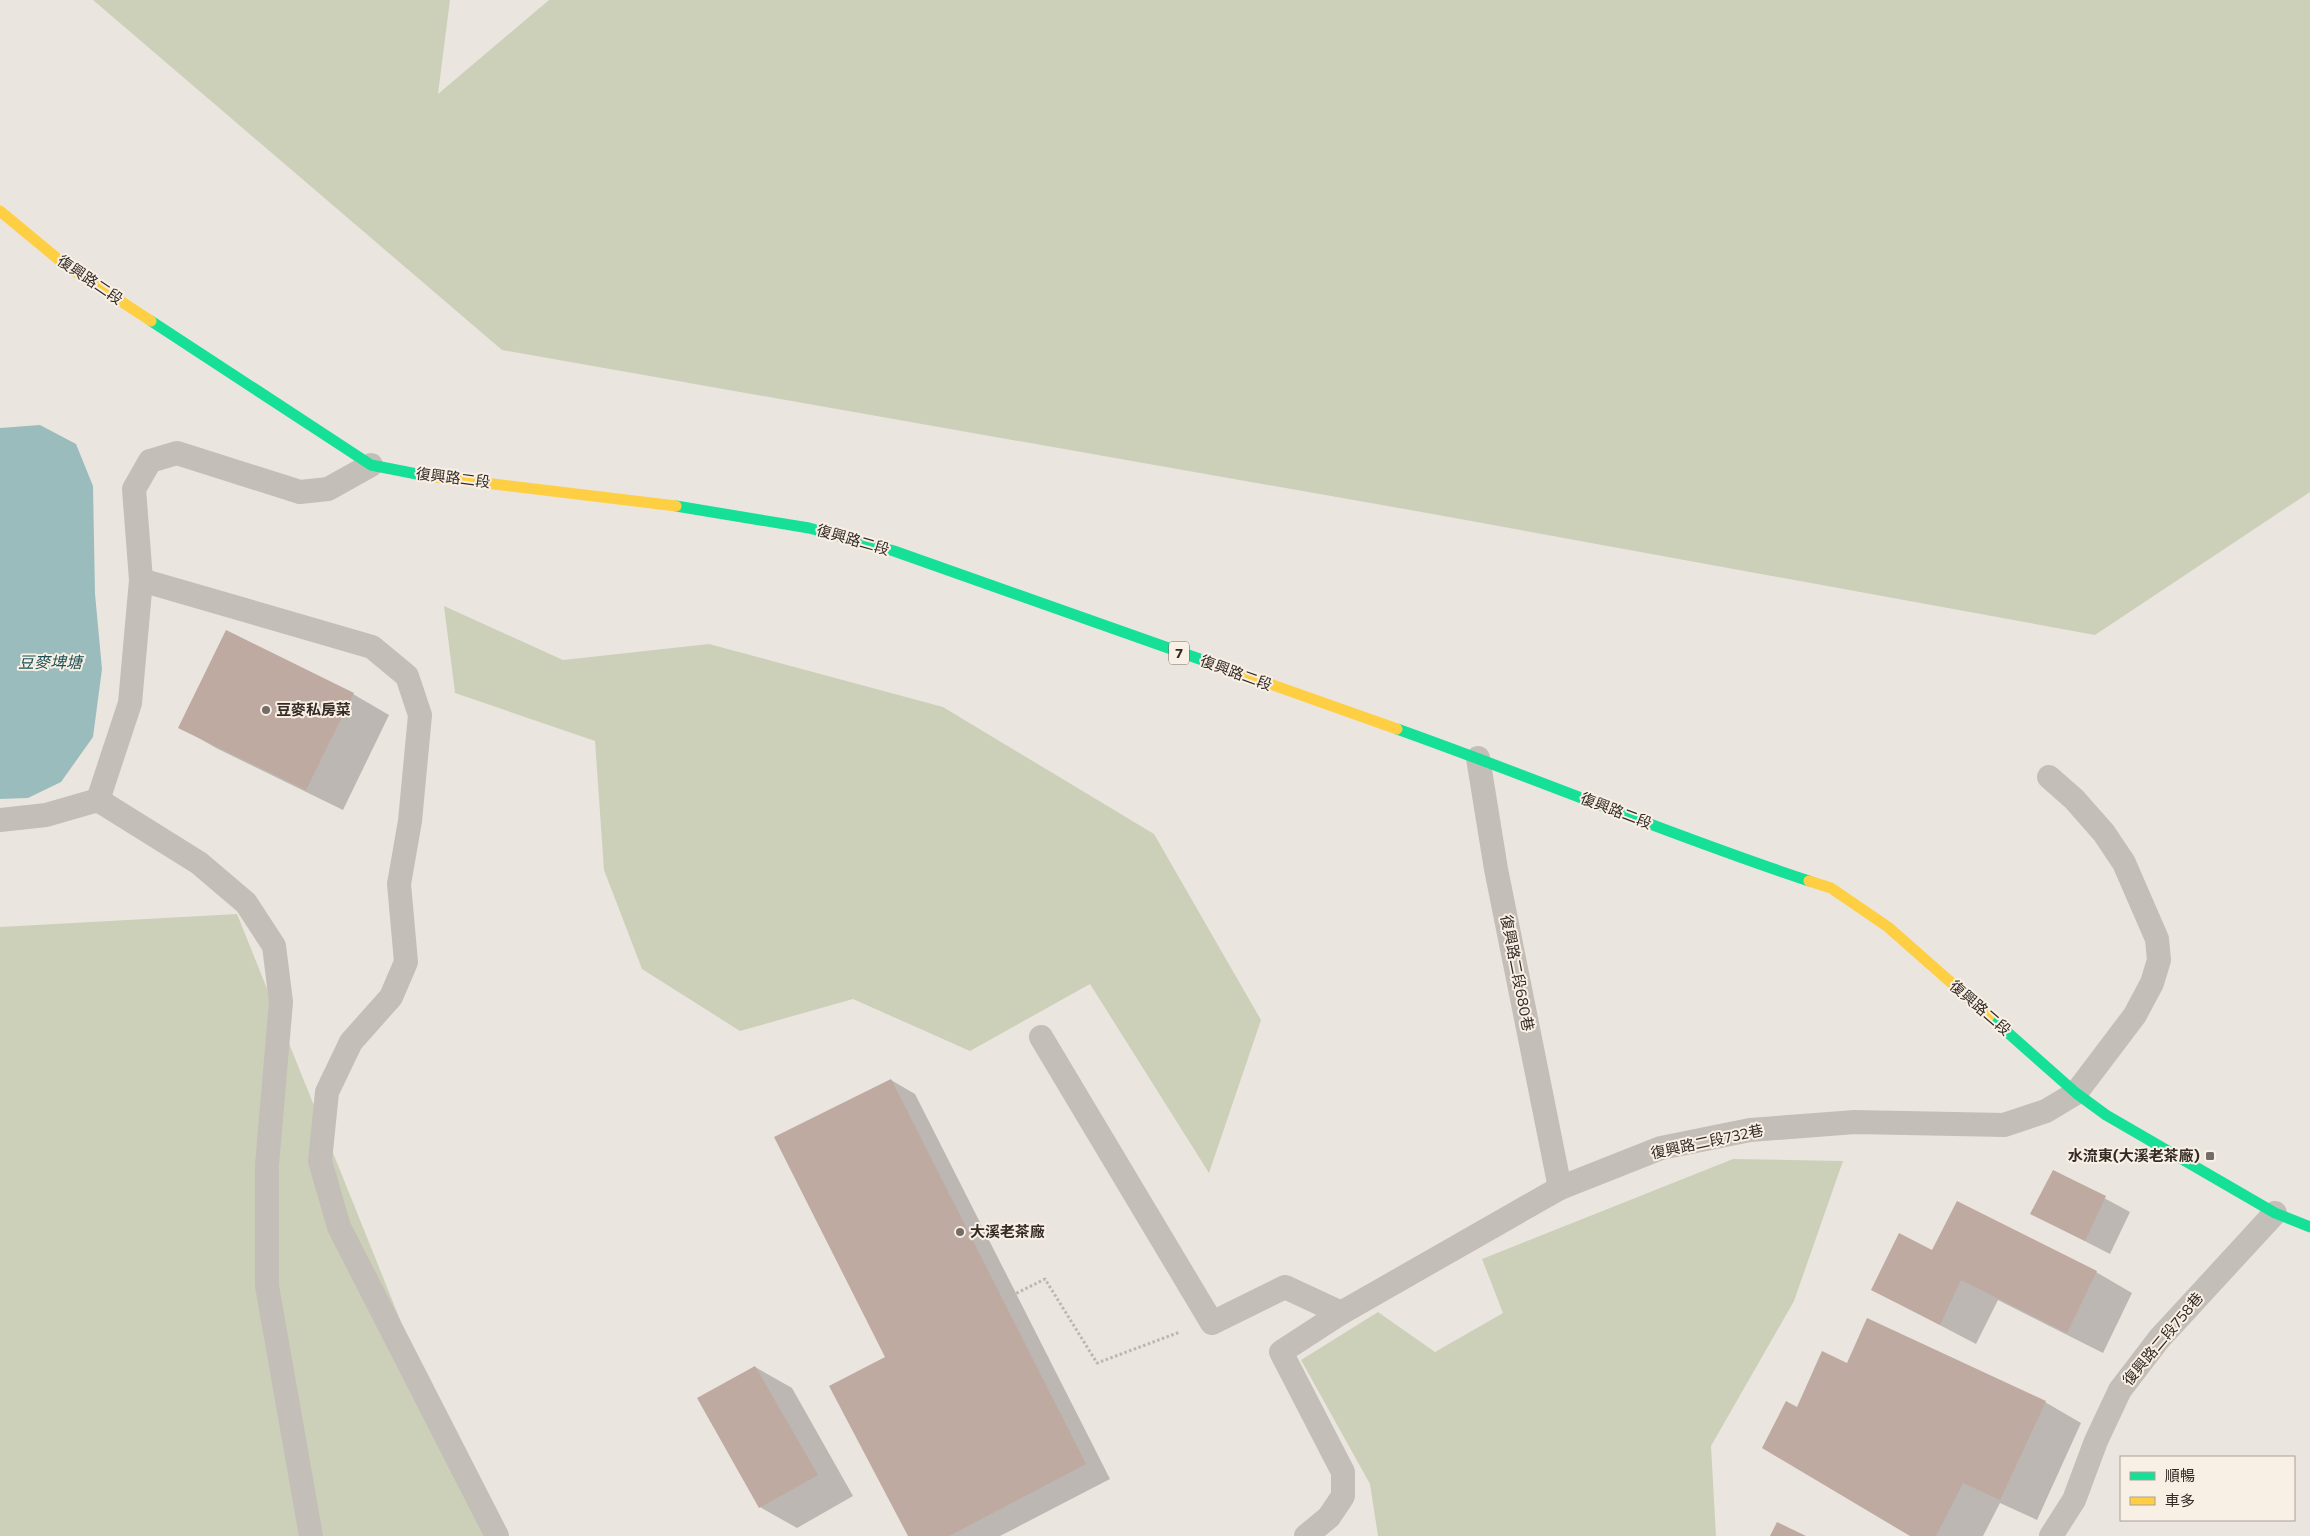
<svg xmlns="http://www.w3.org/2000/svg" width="2310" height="1536" font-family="Commissioner,'Noto Sans TC',sans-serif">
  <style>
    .green { fill: #ccd0b9 }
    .water { fill: #9bbcbc }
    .shadow { fill: #0003 }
    .building { fill: #beaaa1 }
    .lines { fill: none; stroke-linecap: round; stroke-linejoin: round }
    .path { stroke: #bdb6b0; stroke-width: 3; stroke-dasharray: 2.5 2.5; stroke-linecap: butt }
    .lane { stroke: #c4beb8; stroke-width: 24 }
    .fast { stroke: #16e098; stroke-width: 11 }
    .slow { stroke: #ffcf43; stroke-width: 11 }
    .poi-dot { fill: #746c67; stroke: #f9f0e5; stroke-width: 2 }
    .labels { text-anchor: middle; stroke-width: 4; stroke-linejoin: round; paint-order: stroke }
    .shield { fill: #f9f0e5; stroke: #6f6660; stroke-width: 1 }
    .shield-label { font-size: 14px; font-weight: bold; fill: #342b27 }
    .street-label { font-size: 15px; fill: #342b27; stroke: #f9f0e5 }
    .poi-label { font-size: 15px; font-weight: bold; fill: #342b27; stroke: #f9f0e5; text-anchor: start }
    .water-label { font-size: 16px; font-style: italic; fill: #1d5055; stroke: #f9f0e5 }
  </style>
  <rect width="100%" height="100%" fill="#ebe5df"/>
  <g class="green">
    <path d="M93 0H450L438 94 549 0H2310V492L2095 635 1416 511 502 350Z"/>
    <path d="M444 606 563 660 709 644 943 707 1154 834 1261 1020 1209 1173 1090 984 970 1051 853 999 740 1031 642 969 604 870 595 741 455 693Z"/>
    <path d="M237 914 487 1536H0V927Z"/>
    <path d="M1733 1159 1843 1161 1794 1301 1711 1446 1716 1536H1378L1370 1484 1301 1360 1378 1312 1435 1352 1503 1313 1482 1259Z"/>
  </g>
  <path class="water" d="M40 425 76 444 93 486 95 594 102 669 93 737 61 782 28 798 0 799V428Z"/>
  <g class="shadow">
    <path d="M353 694 389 715 343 810 216 748 180 727Z"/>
    <path d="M891 1080 915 1094 1110 1479 1000 1536H909L887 1358Z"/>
    <path d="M2054 1171 2130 1212 2110 1254 2032 1214Z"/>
    <path d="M1933 1252 2096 1272 2132 1293 2103 1353 1998 1300 1976 1344 1873 1290Z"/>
    <path d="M1848 1364 2045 1402 2081 1423 2037 1520 2000 1503 1983 1536H1912L1797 1408Z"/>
    <path d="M755 1367 792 1388 853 1496 797 1528 760 1507Z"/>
  </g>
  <g class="building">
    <path d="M226 630 354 693 306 790 178 728Z"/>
    <path d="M891 1079 1086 1464 949 1536H908L829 1386 885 1357 774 1137Z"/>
    <path d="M2053 1170 2106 1196 2085 1241 2030 1214Z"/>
    <path d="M1957 1201 2097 1271 2067 1333 1961 1280 1940 1325 1871 1290 1899 1233 1932 1250Z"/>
    <path d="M1867 1318 2046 1401 2000 1500 1963 1483 1936 1536H1910L1762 1448 1786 1401 1797 1407 1822 1351 1847 1363Z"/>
    <path d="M755 1366 818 1475 759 1508 697 1398Z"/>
    <path d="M1777 1522 1806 1536H1770Z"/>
  </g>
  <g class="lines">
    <path class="path" d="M1003 1300 1045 1279 1097 1363 1180 1332"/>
    <g class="lane">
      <path d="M141 580 372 647 407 676 420 715 410 821 399 884 406 962 391 997 351 1042 327 1092 320 1161 339 1227 497 1536"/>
      <path d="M1478 758 1496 869 1560 1188"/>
      <path d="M98 800 130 703 141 580 134 489 150 461 177 453 300 492 328 489 371 465"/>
      <path d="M0 820 46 815 98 800 199 863 246 903 274 946 281 1002 267 1165V1286L311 1536"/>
      <path d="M1041 1037 1212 1323 1285 1287 1341 1313"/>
      <path d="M1306 1536 1329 1517 1343 1496V1472L1281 1352 1341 1313 1560 1188 1661 1148 1750 1130 1855 1122 2004 1125 2046 1111 2076 1093 2135 1015 2152 983 2159 960 2157 939 2124 863 2104 833 2074 799 2049 777"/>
      <path d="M2051 1536 2074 1500 2096 1441 2120 1390 2159 1339 2275 1213"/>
    </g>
    <g class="fast">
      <path d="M151 321 371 465 427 476"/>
      <path d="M676 506 809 528 894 551 1208 662"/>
      <path d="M1397 729C1535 778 1670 835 1809 881"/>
      <path d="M1989 1016 2076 1093 2106 1115 2275 1213 2310 1227"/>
    </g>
    <g class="slow">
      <path d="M0 211 64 264 151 321"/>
      <path d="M427 476 676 506"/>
      <path d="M1208 662 1397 729"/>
      <path d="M1809 881 1831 888 1888 927 1989 1016"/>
    </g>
  </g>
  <g class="poi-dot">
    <circle cx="266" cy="710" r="5"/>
    <rect x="2205" y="1151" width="10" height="10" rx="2.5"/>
    <circle cx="960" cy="1232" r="5"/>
  </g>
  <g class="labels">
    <rect class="shield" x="1169" y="641.5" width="20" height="23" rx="4"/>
    <g class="shield-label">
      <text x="1179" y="658">7</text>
    </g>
    <g class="street-label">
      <text transform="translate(90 280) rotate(34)" y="5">復興路二段</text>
      <text transform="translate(453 478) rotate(7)" y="5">復興路二段</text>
      <text transform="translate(853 540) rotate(16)" y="5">復興路二段</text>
      <text transform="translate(1236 673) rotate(20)" y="5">復興路二段</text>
      <text transform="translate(1616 811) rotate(21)" y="5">復興路二段</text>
      <text transform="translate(1517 973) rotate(79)" y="5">復興路二段680巷</text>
      <text transform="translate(1980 1008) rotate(41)" y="5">復興路二段</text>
      <text transform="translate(1707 1142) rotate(-12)" y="5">復興路二段732巷</text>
      <text transform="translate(2163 1339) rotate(-50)" y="5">復興路二段758巷</text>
    </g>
    <g class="poi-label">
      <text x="276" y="715">豆麥私房菜</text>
      <text x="2200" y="1161" text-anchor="end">水流東(大溪老茶廠)</text>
      <text x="970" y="1237">大溪老茶廠</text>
    </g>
    <g class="water-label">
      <text x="50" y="668">豆麥埤塘</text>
    </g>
  </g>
  <rect x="2120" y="1456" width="175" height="65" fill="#f9f0e5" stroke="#aaa199"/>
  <rect x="2130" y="1472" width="25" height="8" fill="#16e098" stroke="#aaa199"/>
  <text x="2165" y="1481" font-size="15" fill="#342b27">順暢</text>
  <rect x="2130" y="1497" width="25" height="8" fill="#ffcf43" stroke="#aaa199"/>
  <text x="2165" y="1506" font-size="15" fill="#342b27">車多</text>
</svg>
